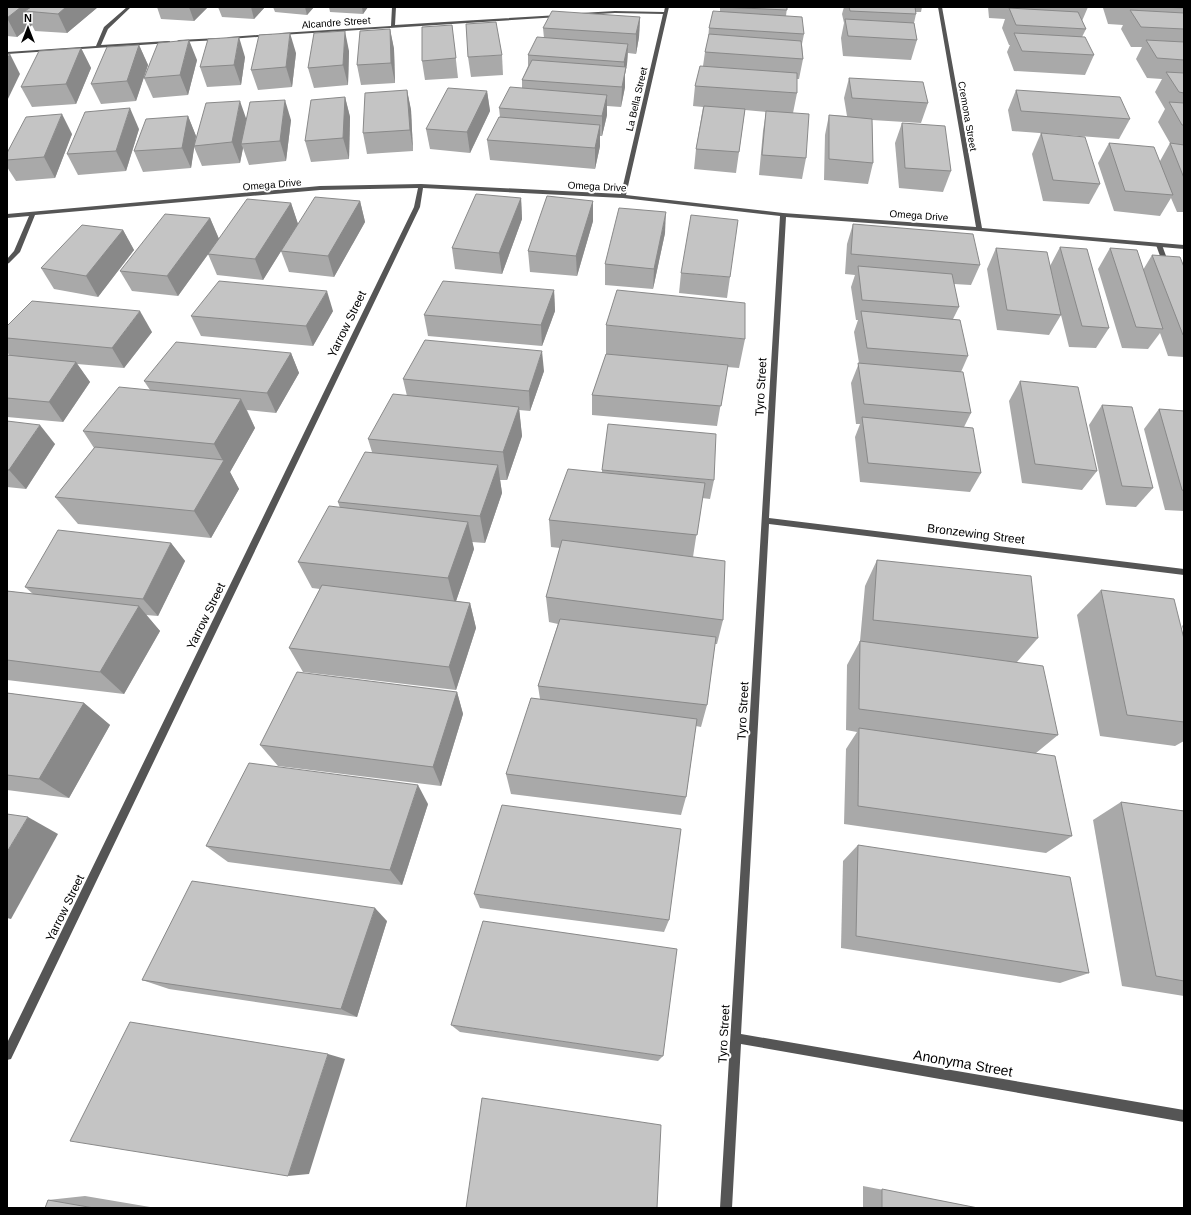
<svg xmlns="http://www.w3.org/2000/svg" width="1191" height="1215" font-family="Helvetica,sans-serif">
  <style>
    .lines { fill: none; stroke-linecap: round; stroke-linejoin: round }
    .lane { fill: #555; fill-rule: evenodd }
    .street { fill: #555; fill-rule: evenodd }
    .wall { fill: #a9a9a9 }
    .shaded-wall { fill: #898989 }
    .building { fill: #c4c4c4; stroke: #898989 }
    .labels { text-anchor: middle; stroke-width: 4; stroke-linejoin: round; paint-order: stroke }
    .far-street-label { font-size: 10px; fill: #000; stroke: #fff }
    .street-label { font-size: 12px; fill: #000; stroke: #fff }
    .near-street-label { font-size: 14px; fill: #000; stroke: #fff }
  </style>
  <rect width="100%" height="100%" fill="#fff"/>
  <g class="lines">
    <path class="lane" d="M1157 244 1162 245 1169 264 1168 265 1166 266 1163 264 1156 245Z"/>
    <g class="street">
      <path d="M127 7H131L108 29 101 45 168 41H170V43L7 54V52L96 46 104 27Z"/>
      <path d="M392 7H396L395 25 559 15 561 16 559 17 281 35 279 34 281 33 391 26Z"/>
      <path d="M665 7H669L626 195 783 213 976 227 938 7H942L982 228 1184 245V249L979 231 786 217 769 518 1184 569V575L769 524 741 1034 1184 1110V1122L741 1044 732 1208H720L780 216 623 198 423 188 420 207 11 1059 7 1060V1043L414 207 418 188 320 190 35 215 20 252 9 263 7 264V259L14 251 29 216 7 218V214L320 186 421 184 621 194 663 14 615 13 581 15 579 14 581 13 615 11 664 12Z"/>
      <path d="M270 34H272V36L229 39 227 38 229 37Z"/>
      <path d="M218 38H220V40L179 42 177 41 179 40Z"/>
    </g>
  </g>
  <g class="wall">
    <path d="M7 7H98L67 33 35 31 32 25 17 37 7 36Z"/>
    <path d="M157 7H208L194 21 161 19Z"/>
    <path d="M218 7H265L254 19 222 17Z"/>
    <path d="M273 7H314L307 15 275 12Z"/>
    <path d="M329 7H368L363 14 330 12Z"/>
    <path d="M720 7H787L786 16 804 34 802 44 803 59 799 79H797V93L793 113 806 158 802 179 759 175 763 131 766 112 745 110 736 173 694 169 696 149 703 107 693 106 695 86 703 66 705 52 708 40 709 28 720 12Z"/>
    <path d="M844 7H922L921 12H916V14L914 23 917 40 911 60 843 56 841 38 844 23 842 14Z"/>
    <path d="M988 7H1088L1082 21 1086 29 1082 37 1094 55 1085 75 1014 71 1007 52 1010 45H1009L1002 28 1005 19 989 18Z"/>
    <path d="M1103 7H1184V212H1177L1171 198 1160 216 1114 211 1098 163 1109 143 1160 161 1170 143 1158 122 1165 109 1155 92 1162 79 1147 78 1136 59 1142 47H1131L1121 29 1123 25 1108 24 1103 8Z"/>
    <path d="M640 17 639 37 636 54 628 53 627 64 625 74V87L621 107 607 106V115L602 136H600V146L595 169 490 160 487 140 500 117 499 108 522 88V80L528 66V55L544 38 543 28Z"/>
    <path d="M452 25 458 78 425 80 422 61Z"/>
    <path d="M390 29 394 49 395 83 361 85 357 65Z"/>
    <path d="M139 45 148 65 136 101 101 104 91 84Z"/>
    <path d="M81 48 91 68 76 104 32 107 21 87Z"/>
    <path d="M349 51 348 85 314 88 308 68Z"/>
    <path d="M296 53 292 87 258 90 251 70Z"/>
    <path d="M502 55 503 75 471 77 468 57Z"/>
    <path d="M245 57 241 85 207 87 200 67Z"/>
    <path d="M197 60 188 95 153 98 144 78Z"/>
    <path d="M849 78 928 103 921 123 872 120 873 163 868 184 824 180 825 135 829 115 847 116 844 98Z"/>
    <path d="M407 90 411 110 413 151 367 154 363 133Z"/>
    <path d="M1016 90 1130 119 1119 139 1012 131 1008 110Z"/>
    <path d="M487 91 490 111 470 153 430 149 426 129Z"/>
    <path d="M345 97 350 117 349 159 311 162 305 141Z"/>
    <path d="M188 116 196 136 195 142 247 120H291L286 161 249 165 243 148 240 163 202 166 194 147 191 168 143 172 134 151Z"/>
    <path d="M902 123 951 171 943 192 899 188 895 143Z"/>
    <path d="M139 129 126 171 78 175 67 154Z"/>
    <path d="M1041 133 1100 184 1089 204 1043 201 1032 154Z"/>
    <path d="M72 134 55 178 16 181 7 167V153Z"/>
    <path d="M521 198 522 219 502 274 455 269 452 248Z"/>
    <path d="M360 201 365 222 334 277 289 272 281 251Z"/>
    <path d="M593 201V221L577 276 530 272 528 251Z"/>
    <path d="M291 203 298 224 263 280 217 275 208 254Z"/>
    <path d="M210 218 219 239 178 296 132 291 120 271Z"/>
    <path d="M853 224 980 265 971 285 954 284 959 307 953 319 968 356 961 372 971 413 964 427 981 473 970 492 860 482 855 437 860 424H856L851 383 859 363 854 332 858 320H856L851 287 855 275 845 274 847 244Z"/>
    <path d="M123 230 134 250 98 297 54 289 41 268Z"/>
    <path d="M665 233 653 289 605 285V264Z"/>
    <path d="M1060 247 1109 328 1096 348 1069 347 1058 303 1061 315 1049 335 997 330 987 269 996 248 1050 266Z"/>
    <path d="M1110 248 1143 270 1152 255 1184 267V357L1168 356 1160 333 1148 349 1122 348 1098 269Z"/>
    <path d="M681 273 730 277 727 298 679 293Z"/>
    <path d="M554 290 555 311 542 346 428 336 424 315Z"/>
    <path d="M333 311 313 346 201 336 191 316Z"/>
    <path d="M606 325 745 339 739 368 727 367 717 426 592 415V395L606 355Z"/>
    <path d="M7 326 152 332 124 368 77 364 90 382 63 422 7 417V355L10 356 7 352Z"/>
    <path d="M291 353 299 373 276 413 247 410 255 428 230 472 239 489 211 538 78 524 55 497 94 448 83 431 150 390 144 381Z"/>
    <path d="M544 371 530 411 519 410 522 436 507 480H500L502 493 485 543 472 542 474 549 456 601 470 603 476 628 456 690 303 672 289 648 320 589 312 588 298 562 340 508 338 502 372 452 368 439 407 396 403 379Z"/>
    <path d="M1020 381 1097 471 1082 490 1022 483 1009 401Z"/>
    <path d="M1102 405 1153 488 1136 507 1106 505 1089 425Z"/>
    <path d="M1159 409 1184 411V511L1165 510 1144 429Z"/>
    <path d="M7 421 55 444 26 489 7 487Z"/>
    <path d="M602 470 714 480 710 499 702 498 693 557 723 620 717 644H715L707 705 701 727 696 726 686 797 681 815 511 794 506 774 540 699 538 686 558 624 549 622 546 597 560 548 551 547 549 520 602 472Z"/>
    <path d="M171 543 185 561 158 616 146 615 160 631 124 694 7 680V591L33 594 25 587Z"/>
    <path d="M877 560 1038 638 1017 662 1058 735 1036 753 1072 836 1046 853 844 824 846 749 857 732 846 730 847 665 860 641 865 586Z"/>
    <path d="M1101 590 1184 639V741L1175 746 1100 736 1077 615Z"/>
    <path d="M1184 624V633L1182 626Z"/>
    <path d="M457 692 463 714 441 786 278 766 260 745Z"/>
    <path d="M7 693 84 703 110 725 69 798 7 790Z"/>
    <path d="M1121 802 1184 811V996L1122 986 1093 820Z"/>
    <path d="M428 804 402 885 228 862 206 846Z"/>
    <path d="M858 845 1089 973 1060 983 841 948 843 861Z"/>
    <path d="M474 894 669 920 664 932 480 908Z"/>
    <path d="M387 921 357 1017 169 989 142 980Z"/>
    <path d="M451 1025 663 1056 658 1061 460 1032Z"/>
    <path d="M863 1186 978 1208H863Z"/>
    <path d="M85 1196 156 1208H45L48 1200Z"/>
  </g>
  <g class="shaded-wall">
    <path d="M21 7H54L25 11 32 25 17 37 7 18Z"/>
    <path d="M66 7H98L67 33 58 14Z"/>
    <path d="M189 7H208L194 21Z"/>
    <path d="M251 7H265L254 19Z"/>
    <path d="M305 7H314L307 15Z"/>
    <path d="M362 7H368L363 14Z"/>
    <path d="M640 17 639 37 636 54V34Z"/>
    <path d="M390 29 394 49 395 83 391 63Z"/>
    <path d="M345 31 349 51 348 85 343 65Z"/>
    <path d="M290 33 296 53 292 87 286 67Z"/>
    <path d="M239 37 245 57 241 85 234 65Z"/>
    <path d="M189 40 197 60 188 95 180 75Z"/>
    <path d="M628 44 627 64 625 74V87L621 107 622 87 624 75V62Z"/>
    <path d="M139 45 148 65 136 101 127 81Z"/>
    <path d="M81 48 91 68 76 104 66 84Z"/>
    <path d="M10 54 20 74 7 101V59Z"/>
    <path d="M407 90 411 110 413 151 410 130Z"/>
    <path d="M487 91 490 111 470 153 467 132Z"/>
    <path d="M607 95V115L602 136V116Z"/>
    <path d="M345 97 350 117 349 159 343 138Z"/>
    <path d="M285 100 291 120 286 161 280 141Z"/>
    <path d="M240 101 247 121 241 144 243 148 240 163 232 142Z"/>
    <path d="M130 108 139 129 126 171 116 151Z"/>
    <path d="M62 114 72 134 55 178 44 157Z"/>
    <path d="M188 116 196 136 191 168 182 148Z"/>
    <path d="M600 125V146L595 169V148Z"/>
    <path d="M521 198 522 219 502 274 499 253Z"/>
    <path d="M360 201 365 222 334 277 328 256Z"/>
    <path d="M593 201V221L577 276 576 256Z"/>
    <path d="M291 203 298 224 263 280 255 259Z"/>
    <path d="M666 212 665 233 653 289 654 269Z"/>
    <path d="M210 218 219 239 178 296 167 276Z"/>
    <path d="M123 230 134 250 98 297 86 276Z"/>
    <path d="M554 290 555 311 542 346 541 325Z"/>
    <path d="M327 291 333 311 313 346 306 326Z"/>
    <path d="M140 311 152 332 124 368 112 348Z"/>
    <path d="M542 351 544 371 530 411 529 391Z"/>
    <path d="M291 353 299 373 276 413 267 393Z"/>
    <path d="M76 362 90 382 63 422 49 402Z"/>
    <path d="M241 399 255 428 230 472 239 489 211 538 194 511 223 461 214 444Z"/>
    <path d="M519 407 522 436 507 480 503 452Z"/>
    <path d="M40 425 55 444 26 489 9 470Z"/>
    <path d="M498 465 502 493 485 543 480 516Z"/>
    <path d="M468 522 474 549 455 604 448 578Z"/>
    <path d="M171 543 185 561 158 616 143 599Z"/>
    <path d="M470 603 476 628 456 690 449 667Z"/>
    <path d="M139 606 160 631 124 694 100 672Z"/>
    <path d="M457 692 463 714 441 786 433 767Z"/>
    <path d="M84 703 110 725 69 798 39 779Z"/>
    <path d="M418 785 428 804 402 885 390 870Z"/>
    <path d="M28 817 58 834 11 919 7 918V852Z"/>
    <path d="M375 908 387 921 357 1017 341 1009Z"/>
    <path d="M328 1054 345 1059 309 1174 288 1176Z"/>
  </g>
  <g class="building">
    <path d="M7 7H21L7 18Z"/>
    <path d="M31 7H66L58 14 25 11Z"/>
    <path d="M721 7H787V10Z"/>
    <path d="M849 7H915L916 14 850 11Z"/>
    <path d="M1160 7H1184V8Z"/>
    <path d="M1009 8 1078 12 1086 29 1016 25Z"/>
    <path d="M1130 10 1184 13V29L1141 27Z"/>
    <path d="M552 11 640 17 636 34 543 28Z"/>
    <path d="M713 11 802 17 804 34 709 28Z"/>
    <path d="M845 19 914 23 917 40 848 36Z"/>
    <path d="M496 22 502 55 468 57 466 24Z"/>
    <path d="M452 25 456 58 422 61V27Z"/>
    <path d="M390 29 391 63 357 65 360 31Z"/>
    <path d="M345 31 343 65 308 68 314 33Z"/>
    <path d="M290 33 286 67 251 70 259 35Z"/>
    <path d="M1014 33 1085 37 1094 55 1022 51Z"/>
    <path d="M709 34 801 41 803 59 705 52Z"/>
    <path d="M239 37 234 65 200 67 208 39Z"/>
    <path d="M537 37 628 44 624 62 528 55Z"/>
    <path d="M189 40 180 75 144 78 158 43Z"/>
    <path d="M1146 40 1184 42V60L1157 58Z"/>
    <path d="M139 45 127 81 91 84 107 47Z"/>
    <path d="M81 48 66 84 21 87 39 51Z"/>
    <path d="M7 54H10L7 59Z"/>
    <path d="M532 60 626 67 622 87 522 80Z"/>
    <path d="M700 66 797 73V93L695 86Z"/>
    <path d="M1166 72 1184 73V93L1179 92Z"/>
    <path d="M849 78 923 82 928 103 852 98Z"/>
    <path d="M510 87 607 95 602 116 499 108Z"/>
    <path d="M448 88 487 91 467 132 426 129Z"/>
    <path d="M407 90 410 130 363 133 365 93Z"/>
    <path d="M1016 90 1120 97 1130 119 1021 111Z"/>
    <path d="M345 97 343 138 305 141 311 100Z"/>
    <path d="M285 100 280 141 241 144 250 102Z"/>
    <path d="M240 101 232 142 194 146 206 103Z"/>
    <path d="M1169 102 1184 103V125H1182Z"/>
    <path d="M704 106 745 109 739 152 696 149Z"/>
    <path d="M130 108 116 151 67 154 85 112Z"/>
    <path d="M766 111 809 114 806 158 762 155Z"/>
    <path d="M62 114 44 157 7 160V153L26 117Z"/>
    <path d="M829 115 872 119 873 163 829 159Z"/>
    <path d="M188 116 182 148 134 151 146 119Z"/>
    <path d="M499 117 600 125 595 148 487 140Z"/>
    <path d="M902 123 945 126 951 171 905 168Z"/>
    <path d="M1041 133 1085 137 1100 184 1053 180Z"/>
    <path d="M1109 143 1154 147 1173 195 1125 191Z"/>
    <path d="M1170 143 1184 145V178Z"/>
    <path d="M476 194 521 198 499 253 452 248Z"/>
    <path d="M547 196 593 201 576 256 528 251Z"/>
    <path d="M315 197 360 201 328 256 281 251Z"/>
    <path d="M247 199 291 203 255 259 208 254Z"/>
    <path d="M619 208 666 212 654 269 605 264Z"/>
    <path d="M165 214 210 218 167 276 120 271Z"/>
    <path d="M691 215 738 220 730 277 681 273Z"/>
    <path d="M853 224 973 234 980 265 851 254Z"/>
    <path d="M82 225 123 230 86 276 41 268Z"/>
    <path d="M1060 247 1087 249 1109 328 1082 326Z"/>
    <path d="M996 248 1047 252 1061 315 1007 310Z"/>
    <path d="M1110 248 1137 250 1163 329 1136 327Z"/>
    <path d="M1152 255 1180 257 1184 267V335H1183Z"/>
    <path d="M858 266 952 274 959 307 862 300Z"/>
    <path d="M219 281 327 291 306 326 191 316Z"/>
    <path d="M443 281 554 290 541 325 424 315Z"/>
    <path d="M617 290 745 303V339L606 325Z"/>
    <path d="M32 301 140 311 112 348 7 338V326Z"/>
    <path d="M861 311 960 320 968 356 867 348Z"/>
    <path d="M425 340 542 351 529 391 403 379Z"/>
    <path d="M176 342 291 353 267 393 144 381Z"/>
    <path d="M606 354 728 365 721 406 592 395Z"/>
    <path d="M7 355 76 362 49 402 7 398Z"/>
    <path d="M858 363 963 372 971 413 864 404Z"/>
    <path d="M1020 381 1078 387 1097 471 1035 464Z"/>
    <path d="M119 387 241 399 214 444 83 431Z"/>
    <path d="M393 394 519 407 503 452 368 439Z"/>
    <path d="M1102 405 1132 407 1153 488 1122 486Z"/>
    <path d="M1159 409 1184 411V491L1182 490Z"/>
    <path d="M862 417 973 428 981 473 868 463Z"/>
    <path d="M7 421 40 425 9 470H7Z"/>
    <path d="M608 424 716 434 714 480 602 470Z"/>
    <path d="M95 447 224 460 194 511 55 497Z"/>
    <path d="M365 452 498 465 480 516 338 502Z"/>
    <path d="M568 469 705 483 697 535 549 520Z"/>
    <path d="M329 506 468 522 448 578 298 562Z"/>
    <path d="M58 530 171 543 143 599 25 587Z"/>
    <path d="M562 540 725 561 723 620 546 597Z"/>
    <path d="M877 560 1031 576 1038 638 873 620Z"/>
    <path d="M322 585 470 603 449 667 289 648Z"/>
    <path d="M1101 590 1174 599 1184 639V722L1127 715Z"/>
    <path d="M7 591 139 606 100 672 7 660Z"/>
    <path d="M560 619 716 637 707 705 538 686Z"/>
    <path d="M860 641 1043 666 1058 735 859 709Z"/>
    <path d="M297 672 457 692 433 767 260 745Z"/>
    <path d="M7 693 84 703 39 779 7 775Z"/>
    <path d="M531 698 697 719 686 797 506 774Z"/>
    <path d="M859 728 1055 756 1072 836 858 806Z"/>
    <path d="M249 763 418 785 390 870 206 846Z"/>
    <path d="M1121 802 1184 811V981L1156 976Z"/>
    <path d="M502 805 681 829 669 920 474 894Z"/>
    <path d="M7 814 28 817 7 852Z"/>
    <path d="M858 845 1070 877 1089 973 856 936Z"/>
    <path d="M192 881 375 908 341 1009 142 980Z"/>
    <path d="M483 921 677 949 663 1056 451 1025Z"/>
    <path d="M130 1022 328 1054 288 1176 70 1141Z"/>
    <path d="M482 1098 661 1125 657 1208H466Z"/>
    <path d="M882 1189 978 1208H882Z"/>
    <path d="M48 1200 94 1208H45Z"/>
  </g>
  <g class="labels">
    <g class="far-street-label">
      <text transform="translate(336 22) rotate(-4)" y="4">Alcandre Street</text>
      <text transform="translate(636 99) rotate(-77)" y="4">La Bella Street</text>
      <text transform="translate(968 116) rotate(80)" y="4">Cremona Street</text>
      <text transform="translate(272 184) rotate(-5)" y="4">Omega Drive</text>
      <text transform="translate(597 186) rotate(3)" y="4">Omega Drive</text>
      <text transform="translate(919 215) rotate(4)" y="4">Omega Drive</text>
    </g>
    <g class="street-label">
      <text transform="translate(347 324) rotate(-64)" y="4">Yarrow Street</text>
      <text transform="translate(761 387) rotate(-87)" y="4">Tyro Street</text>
      <text transform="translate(976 534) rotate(7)" y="4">Bronzewing Street</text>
      <text transform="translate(206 616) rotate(-64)" y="4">Yarrow Street</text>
      <text transform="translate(743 711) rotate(-87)" y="4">Tyro Street</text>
      <text transform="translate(65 908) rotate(-64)" y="4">Yarrow Street</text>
      <text transform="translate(724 1034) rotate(-87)" y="4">Tyro Street</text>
    </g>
    <g class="near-street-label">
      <text transform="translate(963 1063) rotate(10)" y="5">Anonyma Street</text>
    </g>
  </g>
  <rect width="1191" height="1215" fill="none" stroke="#000000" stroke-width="16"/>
  <g transform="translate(28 28)" stroke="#ffffff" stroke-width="3" paint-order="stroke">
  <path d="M0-3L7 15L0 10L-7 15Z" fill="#000000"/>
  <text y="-6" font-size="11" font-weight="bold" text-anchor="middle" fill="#000000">N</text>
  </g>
</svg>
